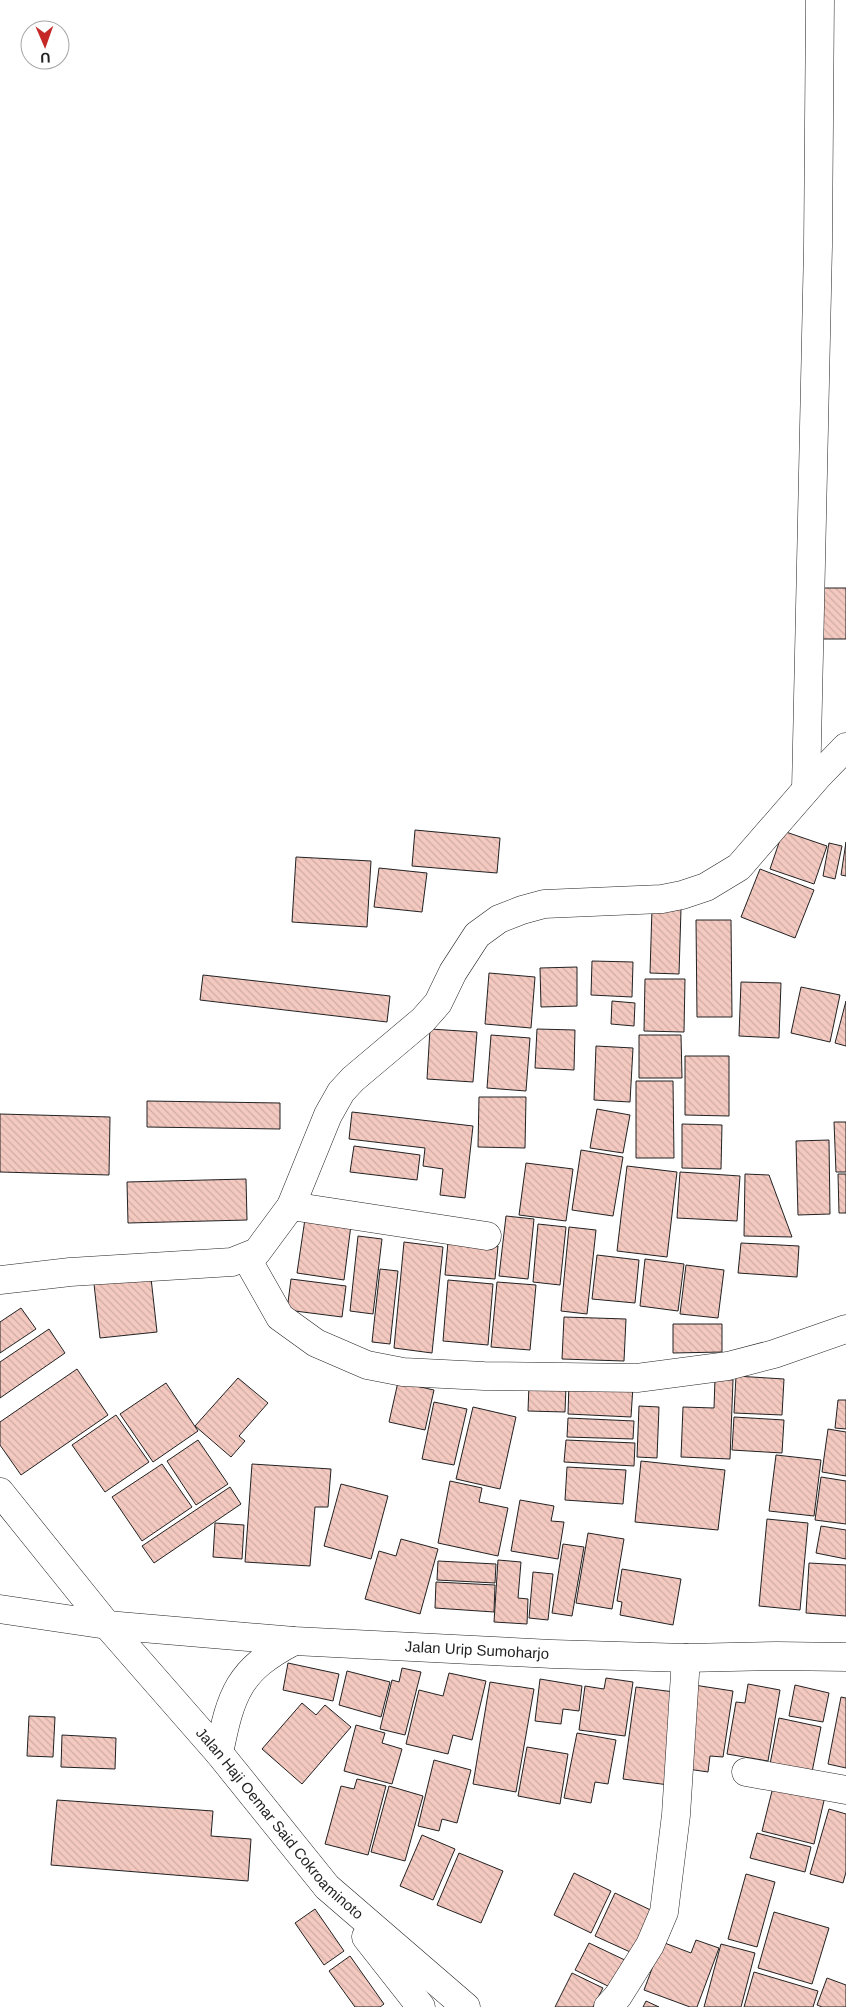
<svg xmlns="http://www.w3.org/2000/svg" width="846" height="2007" font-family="Arial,sans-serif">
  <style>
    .building { fill: url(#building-back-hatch); stroke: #222 }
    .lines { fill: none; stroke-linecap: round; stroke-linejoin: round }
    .street-casing { stroke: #222; stroke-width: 29 }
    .secondary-casing { stroke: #222; stroke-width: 29 }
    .street { stroke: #fff; stroke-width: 28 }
    .secondary { stroke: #fff; stroke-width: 28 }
    .labels { text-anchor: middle; stroke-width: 4; stroke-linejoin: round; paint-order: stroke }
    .street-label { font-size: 15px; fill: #222; stroke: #fff }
  </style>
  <defs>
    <pattern id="building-back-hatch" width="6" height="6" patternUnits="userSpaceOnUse" patternTransform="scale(1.25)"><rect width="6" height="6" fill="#f3c9c0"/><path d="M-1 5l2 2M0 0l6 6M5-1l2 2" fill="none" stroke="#d0aca5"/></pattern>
  </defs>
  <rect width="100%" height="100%" fill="#fff"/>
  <g class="building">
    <path d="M822 588H846V639H821Z"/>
    <path d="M415 830 500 838 497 873 412 866Z"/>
    <path d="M783 831 827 846 814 884 770 869Z"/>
    <path d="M846 842V876L841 875Z"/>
    <path d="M829 843 842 846 835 879 823 876Z"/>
    <path d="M296 857 371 861 367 927 292 922Z"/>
    <path d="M379 868 427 873 422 912 374 907Z"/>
    <path d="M760 869 814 890 795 938 741 917Z"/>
    <path d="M652 908 681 909 679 974 650 973Z"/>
    <path d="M696 920H731L732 1017H697Z"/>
    <path d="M592 961 633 962 632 997 591 995Z"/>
    <path d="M577 967V1006L541 1007 540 968Z"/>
    <path d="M489 973 535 977 531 1028 485 1024Z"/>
    <path d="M203 975 390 996 387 1022 200 1000Z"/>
    <path d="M645 979H685L684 1032 644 1031Z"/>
    <path d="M741 982 781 983 779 1038 739 1036Z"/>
    <path d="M801 987 840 995 830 1042 791 1033Z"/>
    <path d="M612 1001 635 1003 634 1026 611 1024Z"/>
    <path d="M846 1001V1046L835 1043Z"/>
    <path d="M430 1029 477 1032 473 1082 427 1079Z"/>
    <path d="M537 1029 575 1030 574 1070 535 1068Z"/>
    <path d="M491 1035 530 1038 526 1091 487 1088Z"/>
    <path d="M639 1035H681L682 1078H639Z"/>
    <path d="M596 1046 633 1048 630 1102 594 1100Z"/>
    <path d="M685 1056H729V1116L685 1115Z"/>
    <path d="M636 1081H673L674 1158H636Z"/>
    <path d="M479 1097H526L525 1148 478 1147Z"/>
    <path d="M147 1101 280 1103V1129L147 1127Z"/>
    <path d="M597 1109 630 1115 623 1153 590 1148Z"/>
    <path d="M352 1112 473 1126 465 1198 440 1195 443 1169 423 1166 425 1148 349 1139Z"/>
    <path d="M0 1114 110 1117 109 1175 0 1172Z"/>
    <path d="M834 1122H846V1172H836Z"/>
    <path d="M682 1124 722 1125 721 1169 682 1168Z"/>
    <path d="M829 1140 830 1214 798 1215 796 1141Z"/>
    <path d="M354 1146 420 1155 417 1180 350 1172Z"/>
    <path d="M581 1150 623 1157 613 1216 572 1210Z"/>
    <path d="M526 1163 573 1169 566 1221 519 1215Z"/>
    <path d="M627 1166 677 1172 667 1257 617 1251Z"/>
    <path d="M680 1172 740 1176 737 1221 677 1218Z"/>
    <path d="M745 1174 769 1175 792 1237 744 1236Z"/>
    <path d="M838 1174H846V1213H839Z"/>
    <path d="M246 1179 247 1220 128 1223 127 1182Z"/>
    <path d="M506 1216 534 1219 528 1279 499 1276Z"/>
    <path d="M305 1219 351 1225 344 1280 297 1273Z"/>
    <path d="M538 1224 566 1227 560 1285 533 1282Z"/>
    <path d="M569 1227 596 1230 587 1314 561 1311Z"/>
    <path d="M358 1236 382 1239 373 1314 350 1311Z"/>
    <path d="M404 1242 443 1247 432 1353 394 1348Z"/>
    <path d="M448 1242 498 1246 495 1279 445 1275Z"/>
    <path d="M741 1243 799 1246 797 1277 738 1273Z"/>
    <path d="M597 1255 639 1260 635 1303 592 1299Z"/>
    <path d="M645 1259 684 1264 678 1311 640 1306Z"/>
    <path d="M686 1265 724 1270 718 1318 680 1314Z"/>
    <path d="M380 1269 398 1271 390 1344 372 1342Z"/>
    <path d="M151 1278 157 1332 100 1338 94 1284Z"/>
    <path d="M291 1279 346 1286 342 1317 287 1310Z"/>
    <path d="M448 1280 493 1284 488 1345 443 1341Z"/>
    <path d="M497 1282 536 1285 530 1350 491 1347Z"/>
    <path d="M21 1308 36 1329 0 1353V1322Z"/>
    <path d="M564 1317 626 1319 624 1361 562 1359Z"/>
    <path d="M673 1324H722V1352L673 1353Z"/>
    <path d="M49 1329 65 1353 0 1398V1362Z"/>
    <path d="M77 1369 108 1415 21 1475 0 1445V1422Z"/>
    <path d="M736 1376 784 1379 782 1415 734 1413Z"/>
    <path d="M238 1378 268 1403 239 1436 245 1441 231 1457 195 1426Z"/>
    <path d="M715 1379 733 1380 730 1459 681 1457 683 1407 714 1408Z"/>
    <path d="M398 1382 434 1390 425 1430 389 1422Z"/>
    <path d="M166 1383 198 1431 153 1462 120 1414Z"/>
    <path d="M569 1383 633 1386 631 1417 568 1414Z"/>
    <path d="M529 1384 566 1386 565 1412 528 1411Z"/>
    <path d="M838 1400H846V1429L835 1428Z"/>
    <path d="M434 1402 467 1409 454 1465 422 1459Z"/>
    <path d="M639 1406 659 1407 657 1458 637 1457Z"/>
    <path d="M473 1407 516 1417 500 1489 456 1479Z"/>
    <path d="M116 1415 149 1462 105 1492 72 1445Z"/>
    <path d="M734 1417 784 1420 782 1453 732 1450Z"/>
    <path d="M568 1418 634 1421 633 1439 567 1437Z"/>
    <path d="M828 1429 846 1432V1476L822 1472Z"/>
    <path d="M198 1440 228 1484 196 1505 167 1461Z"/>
    <path d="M566 1440 635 1443 634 1466 564 1462Z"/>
    <path d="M776 1455 821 1460 814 1516 769 1511Z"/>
    <path d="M641 1461 725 1470 718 1530 635 1522Z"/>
    <path d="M162 1464 192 1507 142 1541 112 1497Z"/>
    <path d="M252 1464 331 1469 328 1507H315L310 1566 245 1562Z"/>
    <path d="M567 1467 626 1470 623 1504 565 1500Z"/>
    <path d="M821 1477 846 1481V1524L815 1520Z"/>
    <path d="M450 1481 482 1488 479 1502 508 1508 498 1556 438 1543Z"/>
    <path d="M341 1484 388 1496 371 1559 324 1546Z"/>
    <path d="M230 1487 241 1504 154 1563 142 1546Z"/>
    <path d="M520 1500 554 1506 551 1521 564 1522 558 1559 511 1551Z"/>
    <path d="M767 1519 808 1523 800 1610 759 1606Z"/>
    <path d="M215 1523 244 1525 242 1559 213 1557Z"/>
    <path d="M821 1526 846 1530V1559L816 1553Z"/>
    <path d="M588 1533 624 1539 612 1609 576 1603Z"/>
    <path d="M401 1539 438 1549 420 1614 365 1599 379 1551 396 1556Z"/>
    <path d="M563 1544 584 1547 572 1616 552 1613Z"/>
    <path d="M498 1560 521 1562 518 1598 528 1599 527 1624 494 1622Z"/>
    <path d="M438 1561 496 1564 495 1583 437 1580Z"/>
    <path d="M809 1563 846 1565V1616L806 1613Z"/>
    <path d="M622 1569 681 1579 673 1625 620 1615 622 1602 617 1601Z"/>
    <path d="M533 1572 553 1574 548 1620 529 1618Z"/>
    <path d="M436 1582 495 1585 494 1612 435 1608Z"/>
    <path d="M288 1663 339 1674 333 1701 283 1690Z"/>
    <path d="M402 1668 421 1672 405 1735 380 1729 392 1680 399 1682Z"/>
    <path d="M347 1671 390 1682 381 1717 339 1705Z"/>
    <path d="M449 1673 486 1681 472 1740 453 1735 448 1754 406 1744 419 1690 443 1696Z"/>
    <path d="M606 1678 633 1682 625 1736 579 1730 585 1686 604 1689Z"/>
    <path d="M540 1679 582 1686 579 1711 563 1709 561 1724 535 1721Z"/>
    <path d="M490 1682 534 1689 516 1792 473 1784Z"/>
    <path d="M748 1684 780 1690 768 1761 727 1754 736 1702 745 1703Z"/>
    <path d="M694 1685 733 1691 723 1757 710 1756 708 1772 681 1768Z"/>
    <path d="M795 1685 829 1693 823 1722 789 1716Z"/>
    <path d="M636 1687 682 1693 669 1785 623 1779Z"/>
    <path d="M841 1697 846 1698V1768L828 1764Z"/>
    <path d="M302 1703 316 1715 325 1705 351 1727 302 1784 262 1749Z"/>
    <path d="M29 1716 55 1717 53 1757 27 1756Z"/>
    <path d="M779 1718 821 1727 812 1772 770 1764Z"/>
    <path d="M356 1725 385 1733 382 1743 402 1749 392 1784 344 1771Z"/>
    <path d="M577 1733 616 1740 608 1784 595 1782 591 1803 564 1798Z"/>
    <path d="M62 1735 116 1738 115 1769 61 1767Z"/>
    <path d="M527 1747 568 1754 560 1804 518 1796Z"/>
    <path d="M434 1760 471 1770 457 1823 442 1819 439 1831 418 1826Z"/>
    <path d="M357 1779 386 1786 368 1855 325 1844 341 1786 354 1789Z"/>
    <path d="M775 1779 826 1792 814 1844 762 1831Z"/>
    <path d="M389 1786 423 1796 405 1861 371 1852Z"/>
    <path d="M57 1800 213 1811 211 1836 251 1839 248 1881 51 1865Z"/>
    <path d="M829 1809 846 1814V1872L843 1883 810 1874Z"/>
    <path d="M757 1833 811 1847 805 1872 750 1858Z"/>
    <path d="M422 1835 455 1849 433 1900 400 1886Z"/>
    <path d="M459 1853 503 1871 481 1923 437 1905Z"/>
    <path d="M574 1873 611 1891 591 1933 554 1915Z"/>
    <path d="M746 1874 775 1882 757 1947 728 1939Z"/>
    <path d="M615 1893 659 1914 639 1956 595 1936Z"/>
    <path d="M315 1909 344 1951 324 1965 295 1923Z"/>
    <path d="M774 1912 829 1928 812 1984 758 1968Z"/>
    <path d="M696 1940 719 1948 697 2007H690L644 1990 662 1942 691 1953Z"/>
    <path d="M589 1943 629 1962 616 1990 575 1970Z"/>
    <path d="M721 1944 755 1953 741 2007H704Z"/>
    <path d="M350 1956 384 2004 380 2007H355L329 1971Z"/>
    <path d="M754 1972 818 1991 813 2007H744Z"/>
    <path d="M572 1973 603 1988 593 2007H555Z"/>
    <path d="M827 1978 846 1985V2007H822L817 2005Z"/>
    <path d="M646 2001 659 2007H643Z"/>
  </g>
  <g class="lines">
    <defs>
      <g id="street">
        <path d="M806 789 818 246 820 0"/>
        <path d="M291 1206 487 1236"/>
        <path d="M246 1257 280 1317 316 1343 367 1365 403 1372 484 1376 637 1378 728 1366 774 1354 846 1329"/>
        <path d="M0 1280 70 1272 232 1262 257 1252 291 1206 328 1115 341 1092 353 1079 423 1020 438 1003 453 972 477 935 499 919 522 910 544 904 662 899 682 895 706 887 739 867 818 776 846 747"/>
        <path d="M746 1772 846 1790"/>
        <path d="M608 2007 618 1996 650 1945 664 1912 676 1815 686 1658"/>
      </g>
      <g id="secondary">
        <path id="s1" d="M0 1492 107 1625 219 1753 327 1887 466 2007"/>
        <path id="s2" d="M0 1609 107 1625 294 1641 552 1654 686 1658 777 1656 846 1657"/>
        <path d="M219 1753C231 1694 238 1670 294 1641"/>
        <path d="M366 1937 421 2007"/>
      </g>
    </defs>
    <use href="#street" class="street-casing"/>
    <use href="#secondary" class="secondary-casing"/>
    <use href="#street" class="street"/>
    <use href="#secondary" class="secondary"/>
  </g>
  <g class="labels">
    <g class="street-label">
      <text dy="5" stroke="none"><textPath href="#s2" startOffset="479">Jalan Urip Sumoharjo</textPath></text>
      <text dy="5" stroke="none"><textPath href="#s1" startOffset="434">Jalan Haji Oemar Said Cokroaminoto</textPath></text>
    </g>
  </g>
  <g transform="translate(45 45) rotate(178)"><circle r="24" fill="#ffffff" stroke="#a7a7a7"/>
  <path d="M0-4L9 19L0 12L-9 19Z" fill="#c62828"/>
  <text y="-8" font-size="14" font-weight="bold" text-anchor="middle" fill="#222222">U</text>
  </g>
</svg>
